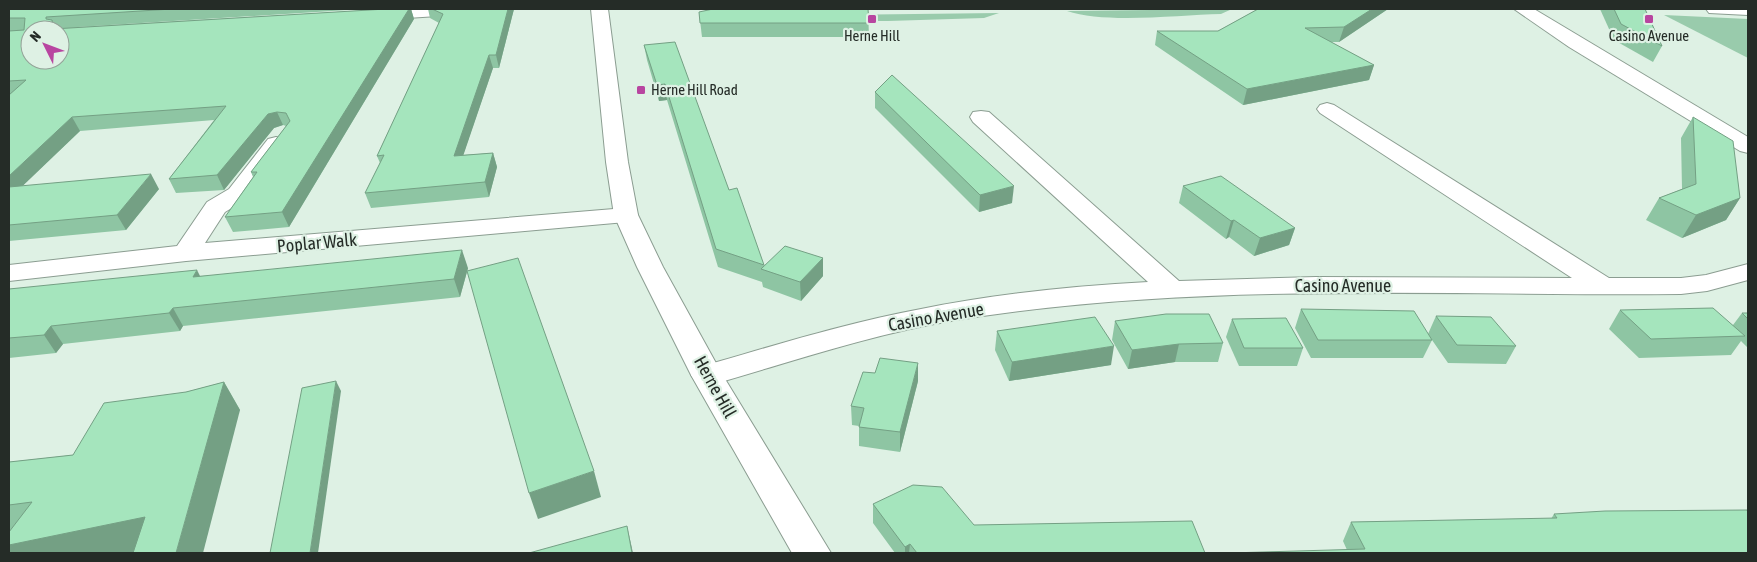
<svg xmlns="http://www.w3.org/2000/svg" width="1757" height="562" font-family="'Asap Condensed',sans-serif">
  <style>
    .green { fill: #99cbac }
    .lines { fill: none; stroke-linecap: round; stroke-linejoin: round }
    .minor-casing { stroke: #8b9d91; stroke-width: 2 }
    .major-casing { stroke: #8b9d91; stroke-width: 2 }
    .minor { fill: #fff; fill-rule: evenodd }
    .major { fill: #fff; fill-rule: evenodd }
    .wall { fill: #8ec5a3 }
    .shaded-wall { fill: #74a084 }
    .building { fill: #a5e5bd; stroke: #74a084; fill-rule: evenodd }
    .poi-dot { fill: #b845a0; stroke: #def1e4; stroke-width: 2 }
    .labels { text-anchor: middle; stroke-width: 4.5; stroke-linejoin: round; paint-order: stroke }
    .far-poi-label { font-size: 15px; fill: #252c27; stroke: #def1e4 }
    .street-label { font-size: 18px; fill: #252c27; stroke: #def1e4 }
  </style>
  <rect width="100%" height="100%" fill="#def1e4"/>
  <g class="green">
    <path d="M1232 9 1221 14C1179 15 1104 24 1067 11Z"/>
    <path d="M999 13 984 18 888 21H850L831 15Z"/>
    <path d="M1664 15 1748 19V58Z"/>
  </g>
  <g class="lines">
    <defs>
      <g id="minor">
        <path d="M392 9H478L475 13 469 14 376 20 370 19 367 15 370 11Z"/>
        <path d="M1514 9H1534L1748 137V153L1740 151 1569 47Z"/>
        <path d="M1706 9H1748V15L1709 13Z"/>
        <path d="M1327 103 1334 105 1609 278H1681L1706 275 1748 264V280L1707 291 1681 294C1438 296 1191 281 951 321 868 335 788 363 707 386L696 382 691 375 696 368C770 347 845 323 921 309 995 294 1072 286 1148 282L973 122 970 117 973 112 981 111 989 112 1179 281 1316 277 1572 278 1320 113 1317 109 1320 105Z"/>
        <path d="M276 137 284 139 287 144 247 199 225 212 205 243 626 208 635 210 638 215 635 220 626 222 186 261 9 281V265L177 246 207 202 229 189 268 139Z"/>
      </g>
      <path id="major" d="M591 9H608L628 162 638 215 663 267 722 374 831 553H792L691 375 637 267 614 215 606 162Z"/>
    </defs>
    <use href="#minor" class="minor-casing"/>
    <use href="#major" class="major-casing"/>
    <use href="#minor" class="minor"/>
    <use href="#major" class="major"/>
  </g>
  <g class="wall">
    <path d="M9 9H363L78 27 386 9H411L414 19 289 227 233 232 225 217 253 177 251 172 286 126 283 125 274 128 224 190 176 193 169 179 214 120 80 131 22 186 159 189 126 230 9 241Z"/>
    <path d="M428 9H514L499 68H493L463 155 493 153 497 167 489 197 371 208 365 193 380 163 377 156 439 23 430 18Z"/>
    <path d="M868 9 869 37H702L699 12Z"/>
    <path d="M1258 9H1388L1339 42H1330L1374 65 1369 80 1243 105 1155 45 1157 31H1218Z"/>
    <path d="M1600 9H1645L1662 46 1653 62 1614 40Z"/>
    <path d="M644 45 729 190 764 266 823 258V276L801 301 763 287 762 282 718 267 667 100 659 101 647 60Z"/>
    <path d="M875 92 1012 203 979 212 875 108Z"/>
    <path d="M1693 117 1740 198 1726 220 1682 238 1646 220 1659 198 1682 189 1681 138Z"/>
    <path d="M1183 186 1295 228 1289 245 1254 256 1229 237 1226 239 1179 203Z"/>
    <path d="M468 268 460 297 183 326 180 331 63 344 56 353 9 358V289L200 276Z"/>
    <path d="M1301 309 1428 334 1436 316 1516 346 1506 364 1448 363 1432 340 1423 358H1311L1295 328Z"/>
    <path d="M1620 310 1733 325 1742 313H1748V348L1741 341 1731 355 1639 358 1609 329Z"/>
    <path d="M1232 319 1303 348 1297 366H1239L1226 337Z"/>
    <path d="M1115 321 1223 343 1218 362H1175L1128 369 1112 340Z"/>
    <path d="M997 331 1111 365 1009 381 995 350Z"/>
    <path d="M918 381 900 452 859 446V426L852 425 851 406Z"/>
    <path d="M224 382 240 410 134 552 9 553V462L73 455 186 392Z"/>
    <path d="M873 504 974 525 1205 553H895L873 523Z"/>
    <path d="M1554 514 1748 553 1347 550 1343 541 1351 522 1551 519Z"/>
  </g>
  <g class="shaded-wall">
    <path d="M409 9H411L414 19 289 227 282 212Z"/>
    <path d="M508 9H514L499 68 496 55Z"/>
    <path d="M1372 9H1388L1339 42 1344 27Z"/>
    <path d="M52 20 57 30 53 29Z"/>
    <path d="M489 55 493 68 458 171 454 156Z"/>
    <path d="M1374 65 1369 80 1243 105 1247 89Z"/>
    <path d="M665 84 667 100 659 101 657 85Z"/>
    <path d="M277 112 283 125 274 128 224 190 217 175 268 114Z"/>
    <path d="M72 117 80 131 9 199V176Z"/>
    <path d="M493 153 497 167 489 197 485 182Z"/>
    <path d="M151 174 159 189 126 230 117 215Z"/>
    <path d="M1014 186 1012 203 979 212 980 195Z"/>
    <path d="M1740 198 1726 220 1682 238 1696 215Z"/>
    <path d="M1234 220 1229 237 1226 239 1231 221Z"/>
    <path d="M1295 228 1289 245 1254 256 1260 238Z"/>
    <path d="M462 250 468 268 460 297 454 279Z"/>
    <path d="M823 258V276L801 301 800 282Z"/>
    <path d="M197 270 206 288 193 277Z"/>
    <path d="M173 308 183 326 180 331 169 313Z"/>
    <path d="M51 326 63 344 56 353 44 335Z"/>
    <path d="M1179 344 1175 362 1128 369 1132 350Z"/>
    <path d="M1114 346 1111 365 1009 381 1012 362Z"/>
    <path d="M918 363V381L900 452V432Z"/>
    <path d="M336 381 341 391 318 553H310Z"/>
    <path d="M224 382 240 410 203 553H176Z"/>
    <path d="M594 471 601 497 538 519 529 493Z"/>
    <path d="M145 517 165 546 128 553H9V545Z"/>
    <path d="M627 526 633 553H632Z"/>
    <path d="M910 544 909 553H905V547Z"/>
  </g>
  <g class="building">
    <path d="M9 9H172L46 17V19L52 20 53 29 386 9H409L282 212 225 217 257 172H251L290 121 286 113 277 112 268 114 217 175 169 179 226 106 72 117 9 176V95L26 80 9 81V31L24 30 25 18H9ZM30 30H60V60H30Z"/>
    <path d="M432 9H508L496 55H489L454 156 493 153 485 182 365 193 384 155 377 156 443 14Z"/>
    <path d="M713 9H868L869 23H700L699 12Z"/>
    <path d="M1258 9H1372L1344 27 1305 28 1374 65 1247 89 1157 31H1218Z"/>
    <path d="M1614 9H1645L1662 46 1621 24Z"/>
    <path d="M675 42 729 190 737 188 764 265 716 249 665 84 657 85 644 45Z"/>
    <path d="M892 75 1014 186 980 195 875 92Z"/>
    <path d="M1693 117 1733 141 1740 198 1696 215 1659 198 1696 184Z"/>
    <path d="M151 174 117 215 9 225V187Z"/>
    <path d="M1221 176 1295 228 1260 238 1234 220 1231 221 1183 186Z"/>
    <path d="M785 246 823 258 800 282 761 269Z"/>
    <path d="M462 250 454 279 173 308 169 313 51 326 44 335 9 338V289L197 270 193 277Z"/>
    <path d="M518 258 594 471 529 493 467 271Z"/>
    <path d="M1713 308 1745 336 1651 339 1620 310Z"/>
    <path d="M1301 309 1414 311 1432 340H1318Z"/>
    <path d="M1742 313H1748V319Z"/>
    <path d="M1166 314H1209L1223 343 1179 344 1132 350 1115 321Z"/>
    <path d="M1436 316 1491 317 1516 346 1457 345Z"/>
    <path d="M1095 317 1114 346 1012 362 997 331Z"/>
    <path d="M1286 318 1303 348H1244L1232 319Z"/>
    <path d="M880 358 918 363 900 432 859 427 864 408 851 406 863 372 875 373Z"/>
    <path d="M336 381 310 553H270L302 388Z"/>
    <path d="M224 382 176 553H133L145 517 9 545V532L32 502 9 505V462L73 455 104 403 186 392Z"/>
    <path d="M913 485 942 487 974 525 1192 521 1205 553H917L910 544 905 547 873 504Z"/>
    <path d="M1747 510 1748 512V553H1229L1365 549 1351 522 1557 518 1554 514 1605 511Z"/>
    <path d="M627 526 632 553H529Z"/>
  </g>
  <g class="poi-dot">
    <rect x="867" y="14" width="10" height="10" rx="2.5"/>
    <rect x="1644" y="14" width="10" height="10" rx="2.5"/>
    <rect x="636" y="85" width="10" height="10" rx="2.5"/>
  </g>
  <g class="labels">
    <g class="far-poi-label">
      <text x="872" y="41">Herne Hill</text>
      <text x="1649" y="41">Casino Avenue</text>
      <text x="651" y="95" text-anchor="start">Herne Hill Road</text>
    </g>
    <g class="street-label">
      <text transform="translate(317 243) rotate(-5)" y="6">Poplar Walk</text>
      <text x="1343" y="292">Casino Avenue</text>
      <text transform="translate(936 317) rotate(-10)" y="6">Casino Avenue</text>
      <text transform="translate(715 387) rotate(61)" y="6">Herne Hill</text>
    </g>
  </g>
  <rect width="1757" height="562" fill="none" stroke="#252c27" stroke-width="20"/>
  <g transform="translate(45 45) rotate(312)"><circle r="24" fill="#def1e4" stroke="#94a298"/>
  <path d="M0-4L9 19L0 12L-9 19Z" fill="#b845a0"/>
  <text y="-8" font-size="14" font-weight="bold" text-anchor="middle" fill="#252c27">N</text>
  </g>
</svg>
